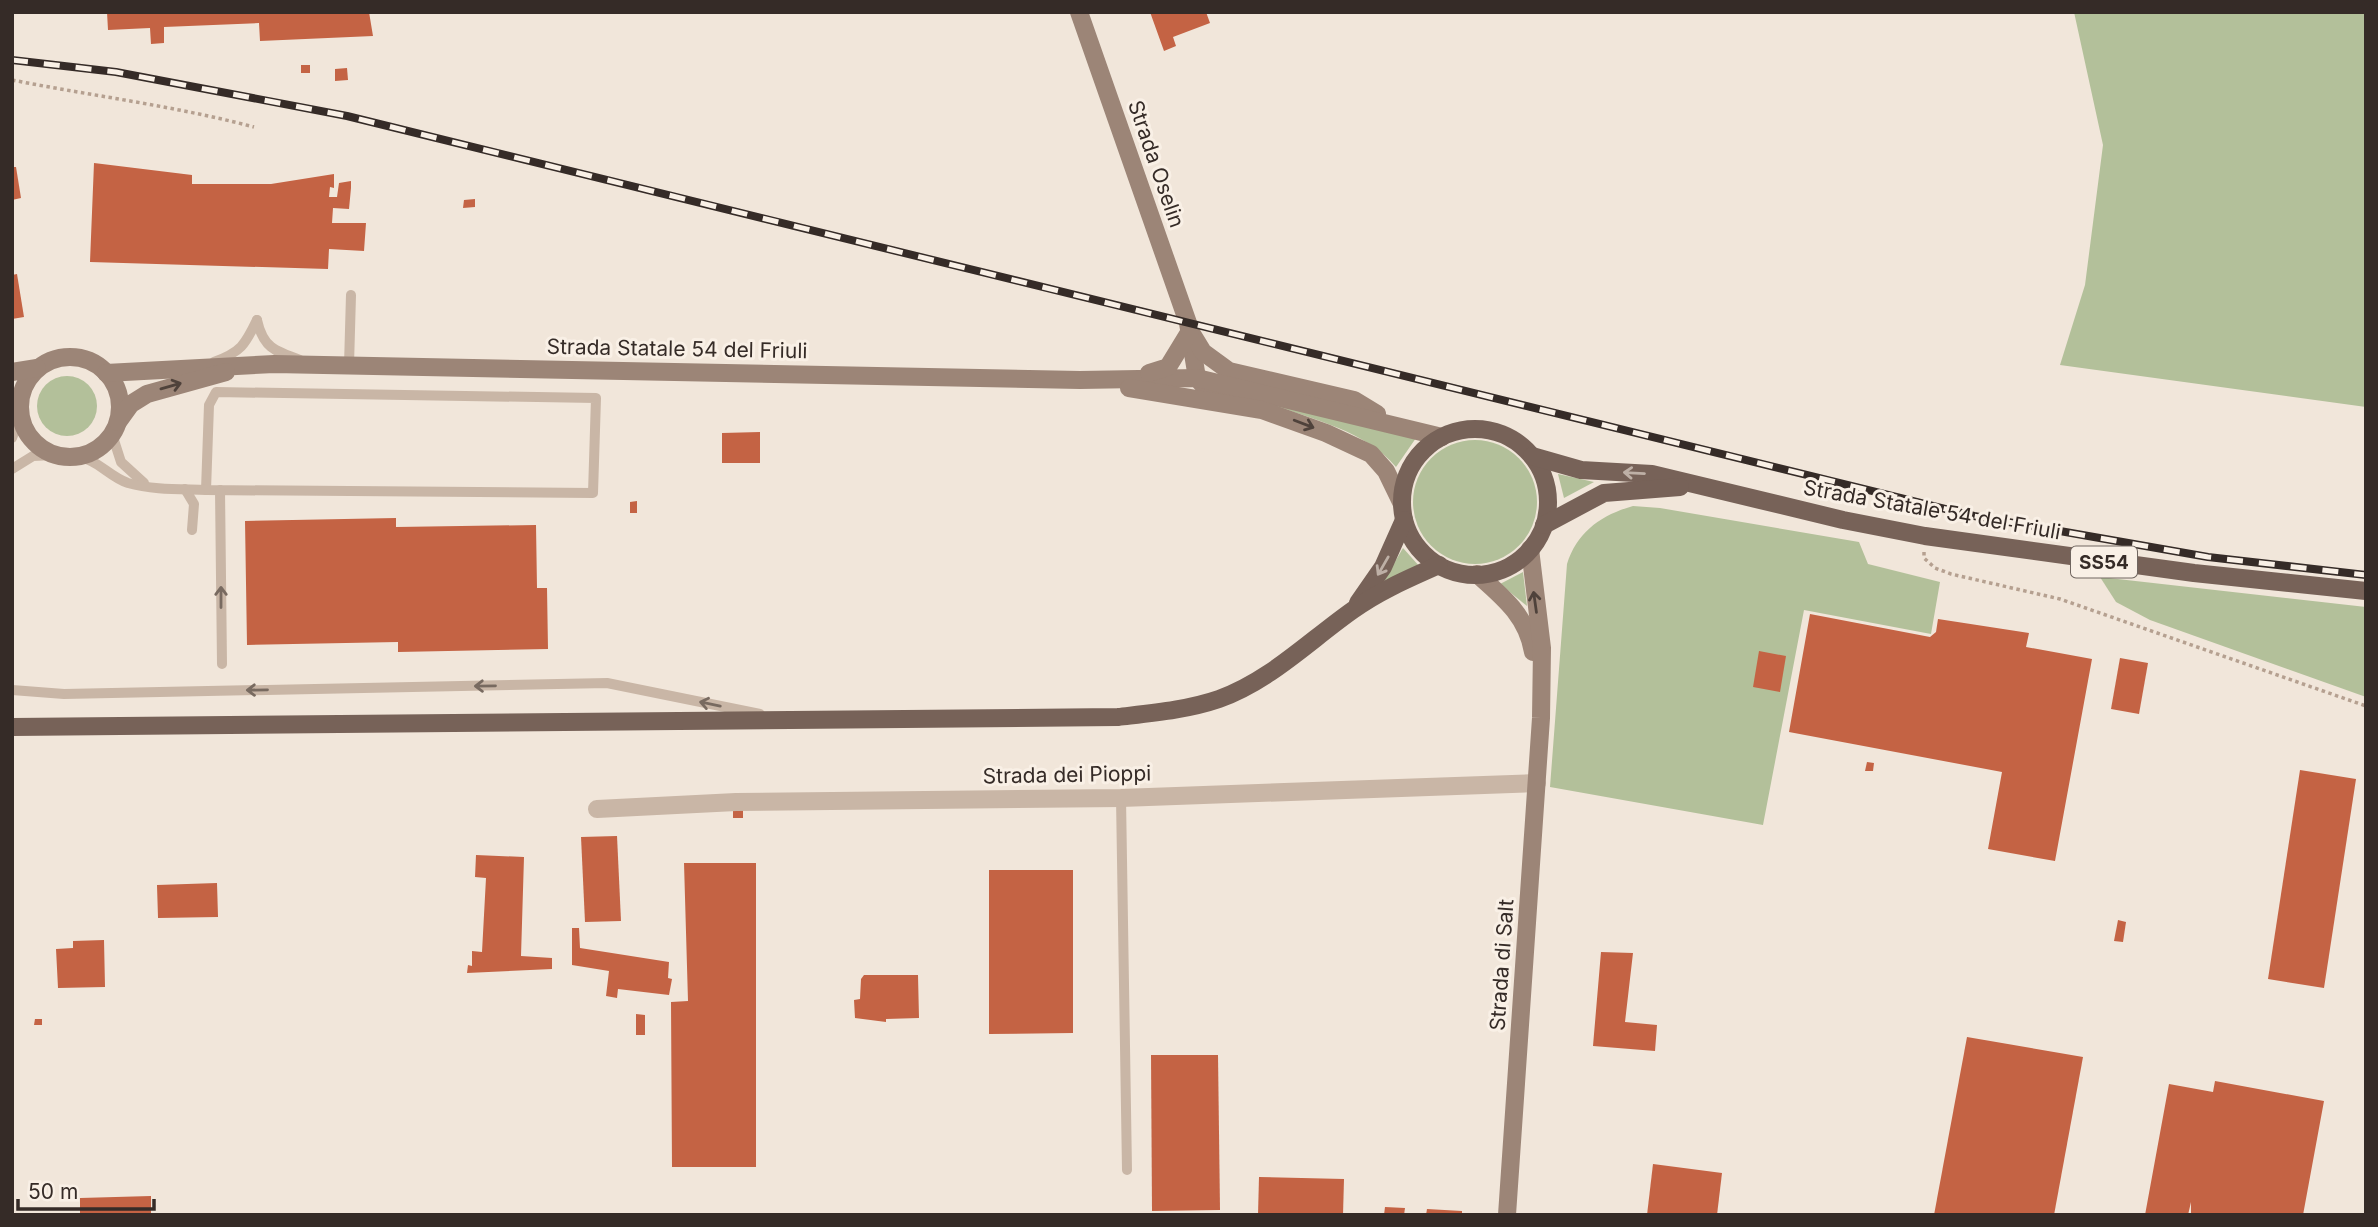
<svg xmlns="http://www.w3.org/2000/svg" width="2378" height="1227" font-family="Inter,sans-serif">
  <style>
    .green { fill: #b3c09a }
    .building { fill: #c46344 }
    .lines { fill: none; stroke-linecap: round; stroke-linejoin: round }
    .path { stroke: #b5a090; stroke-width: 3.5; stroke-dasharray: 3.5 3.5; stroke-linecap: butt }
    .lane { stroke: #c9b6a6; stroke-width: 10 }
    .street { stroke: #c9b6a6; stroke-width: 18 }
    .secondary { stroke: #9c8577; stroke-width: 18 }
    .primary { stroke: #776258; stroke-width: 18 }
    .rail-casing { stroke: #352b27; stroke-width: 8 }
    .rail { stroke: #f9f0e6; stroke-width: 5; stroke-dasharray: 16; stroke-linecap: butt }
    .oneway { stroke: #4f423b }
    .oneway2 { stroke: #beb0a6 }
    .oneway3 { stroke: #786a60 }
    .labels { text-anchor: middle; stroke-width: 6; stroke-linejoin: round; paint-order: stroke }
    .shield { fill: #f9f0e6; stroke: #706660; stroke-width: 2 }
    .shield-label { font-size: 19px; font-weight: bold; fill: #352b27 }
    .street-label { font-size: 21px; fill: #352b27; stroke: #f9f0e6 }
  </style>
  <rect width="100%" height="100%" fill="#f1e6da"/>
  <g class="green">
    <path d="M2074 12H2366V407L2060 365 2085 285 2103 145Z"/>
    <circle cx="67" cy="406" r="30"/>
    <path d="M1271 404 1416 438 1396 467C1366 431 1314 420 1271 404Z"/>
    <circle cx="1475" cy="502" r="62"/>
    <path d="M1558 474 1594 482 1564 498Z"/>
    <path d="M1633 506 1660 508 1859 542 1868 564 1940 582 1931 634 1804 610 1763 825 1550 787 1567 564C1577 532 1601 515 1633 506Z"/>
    <path d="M1403 548 1420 567 1381 586Z"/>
    <path d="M1523 572 1527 606 1500 584Z"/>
    <path d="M2100 577 2366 607V697L2150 620 2116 602Z"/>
  </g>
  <g class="building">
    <path d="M107 12H369L373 36 260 41 259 23 164 27V43L151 44 150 28 108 30Z"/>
    <path d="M1150 12H1206L1210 23 1173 37 1176 46 1164 51Z"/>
    <rect x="301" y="65" width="9" height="8"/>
    <path d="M347 68 348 80 335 81V69Z"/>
    <path d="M94 163 192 175V184H271L334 174V188L330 187 329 197H337L339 183 351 181V188L349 209 333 208 332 223H366L364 251 329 249 328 269 90 262Z"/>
    <path d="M12 167H16L21 198 12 200Z"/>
    <path d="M475 199V207L463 208 464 200Z"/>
    <path d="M17 274 24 317 12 319V275Z"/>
    <path d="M760 432V463H722V433Z"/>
    <path d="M637 501V513H630V502Z"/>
    <path d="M396 518V527L536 525 537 588H547L548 649 398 652V642L247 645 245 521Z"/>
    <path d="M1810 614 1930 637 1936 632 1938 619 2029 633 2026 647 2092 659 2055 861 1988 849 2002 772 1789 732Z"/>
    <path d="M1759 651 1786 656 1780 692 1753 687Z"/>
    <path d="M2120 658 2148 663 2139 714 2111 709Z"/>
    <path d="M1867 762 1874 763 1873 771H1865Z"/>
    <path d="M2300 770 2356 779 2324 988 2268 979Z"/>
    <path d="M743 809V818H733V810Z"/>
    <path d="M617 836 621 921 585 922 581 837Z"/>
    <path d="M476 855 524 857 521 956 552 958V969L467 973 468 965 472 966V951L482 952 486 878 475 877Z"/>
    <path d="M684 863H756V1167H672L671 1002 688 1001Z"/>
    <path d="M989 870H1073V1033L989 1034Z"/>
    <path d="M217 883 218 917 158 918 157 885Z"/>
    <path d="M2118 920 2126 922 2123 942 2114 941Z"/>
    <path d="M572 928H579L580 948 669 962 668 978 672 979 669 995 618 989 617 998 606 996 609 971 572 965Z"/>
    <path d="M104 940 105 987 58 988 56 949 73 948V941Z"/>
    <path d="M1601 952 1633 953 1625 1022 1657 1025 1655 1051 1593 1046Z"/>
    <path d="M864 975H918L919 1018 886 1019V1022L855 1018 854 1000 860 999 861 979Z"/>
    <path d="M636 1014 645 1015V1035H636Z"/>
    <path d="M35 1019H42V1025H34Z"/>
    <path d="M1967 1037 2083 1057 2054 1215H1934Z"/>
    <path d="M1151 1055H1218L1220 1210 1152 1211Z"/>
    <path d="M2215 1081 2324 1101 2303 1215H2191V1202L2188 1215H2145L2169 1084 2213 1092Z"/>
    <path d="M1653 1164 1722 1173 1717 1215H1647Z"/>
    <path d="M1259 1177 1344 1179 1343 1215H1258Z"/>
    <path d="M151 1196V1213L80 1215V1198Z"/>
    <path d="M1385 1207 1405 1208 1404 1215H1384Z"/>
    <path d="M1427 1209 1462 1211V1215H1426Z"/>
  </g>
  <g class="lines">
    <g class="path">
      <path d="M12 80C93 96 175 106 254 127"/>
      <path d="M1924 552V558L1935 568 1951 574 2060 599 2366 706"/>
    </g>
    <g class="lane">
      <path d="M257 320C263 347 274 351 300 360"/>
      <path d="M214 362C241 352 245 345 257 320"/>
      <path d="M349 365 351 295"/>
      <path d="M216 392 596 398 593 493 206 490 209 405Z"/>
      <path d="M112 434 121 462 144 483"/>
      <path d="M12 438 20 417"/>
      <path d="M74 457C97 457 107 476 128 483 153 490 180 489 206 490"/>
      <path d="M12 469 33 456 55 455"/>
      <path d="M185 489 194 504 192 530"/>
      <path d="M220 490 222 664"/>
      <path d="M12 690 64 694 607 683 760 714"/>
      <path d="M1121 798 1127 1170"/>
    </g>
    <path class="street" d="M597 809 736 802 1121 798 1537 783"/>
    <g class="secondary">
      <path d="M1079 12 1188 323 1197 378 1208 391 1238 405"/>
      <path d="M1192 334 1203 352 1229 371 1354 400 1377 414"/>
      <circle cx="70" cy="407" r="50"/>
      <path d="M12 372 37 368"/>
      <path d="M106 373 274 364 1080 380 1197 378 1442 437"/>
      <path d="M1149 373 1168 367 1190 331"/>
      <path d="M1129 388 1262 410 1326 433 1371 454 1386 471 1402 504"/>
      <path d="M118 422 131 404 147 394 226 372"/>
      <path d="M1477 574C1503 597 1527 616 1533 652"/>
      <path d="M1507 1215 1541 718 1542 648 1530 549"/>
    </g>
    <g class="primary">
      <circle cx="1475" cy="502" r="73"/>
      <path d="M1532 456 1581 470 1652 474 1843 520 1925 536 2194 573 2366 591"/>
      <path d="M1544 525 1604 493 1680 487"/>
      <path d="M1358 603 1383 567 1404 520"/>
      <path d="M12 727 1118 717C1152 713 1187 710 1219 699 1271 680 1309 641 1353 610 1379 591 1410 578 1439 565"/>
    </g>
    <defs>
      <path id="rail" d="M12 60 116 72 347 116 1974 516 2208 557 2366 575"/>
    </defs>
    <use href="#rail" class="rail-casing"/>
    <use href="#rail" class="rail"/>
  </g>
  <defs><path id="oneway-shaft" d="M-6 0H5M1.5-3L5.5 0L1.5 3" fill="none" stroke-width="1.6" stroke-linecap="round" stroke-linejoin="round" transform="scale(1.75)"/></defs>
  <g class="oneway">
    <use href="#oneway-shaft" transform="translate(171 386) rotate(-16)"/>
    <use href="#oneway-shaft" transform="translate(1304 424) rotate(21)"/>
    <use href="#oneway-shaft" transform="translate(1535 602) rotate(-98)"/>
  </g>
  <g class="oneway2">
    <use href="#oneway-shaft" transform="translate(1634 473) rotate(-177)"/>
    <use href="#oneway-shaft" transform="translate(1383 566) rotate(120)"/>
  </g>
  <g class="oneway3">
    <use href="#oneway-shaft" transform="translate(221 597) rotate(-90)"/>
    <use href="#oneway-shaft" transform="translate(485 686) rotate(179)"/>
    <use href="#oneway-shaft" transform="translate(257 690) rotate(179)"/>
    <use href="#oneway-shaft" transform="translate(710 704) rotate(-168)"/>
  </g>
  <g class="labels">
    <rect class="shield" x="2071" y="546.5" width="66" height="31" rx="5"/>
    <g class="shield-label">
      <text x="2104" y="569">SS54</text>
    </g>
    <g class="street-label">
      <text transform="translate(1156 164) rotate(71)" y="7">Strada Oselin</text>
      <text transform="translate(677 349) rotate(1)" y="7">Strada Statale 54 del Friuli</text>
      <text transform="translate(1932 510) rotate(10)" y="7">Strada Statale 54 del Friuli</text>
      <text transform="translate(1067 775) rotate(-1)" y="7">Strada dei Pioppi</text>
      <text transform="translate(1502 965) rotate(-86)" y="7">Strada di Salt</text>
    </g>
  </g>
  <rect width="2378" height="1227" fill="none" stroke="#352b27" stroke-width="28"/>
  <path d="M18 1199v10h136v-10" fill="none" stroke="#352b27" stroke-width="3.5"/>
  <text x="28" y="1199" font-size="21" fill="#352b27" stroke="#f9f0e6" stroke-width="5" paint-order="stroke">50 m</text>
</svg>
